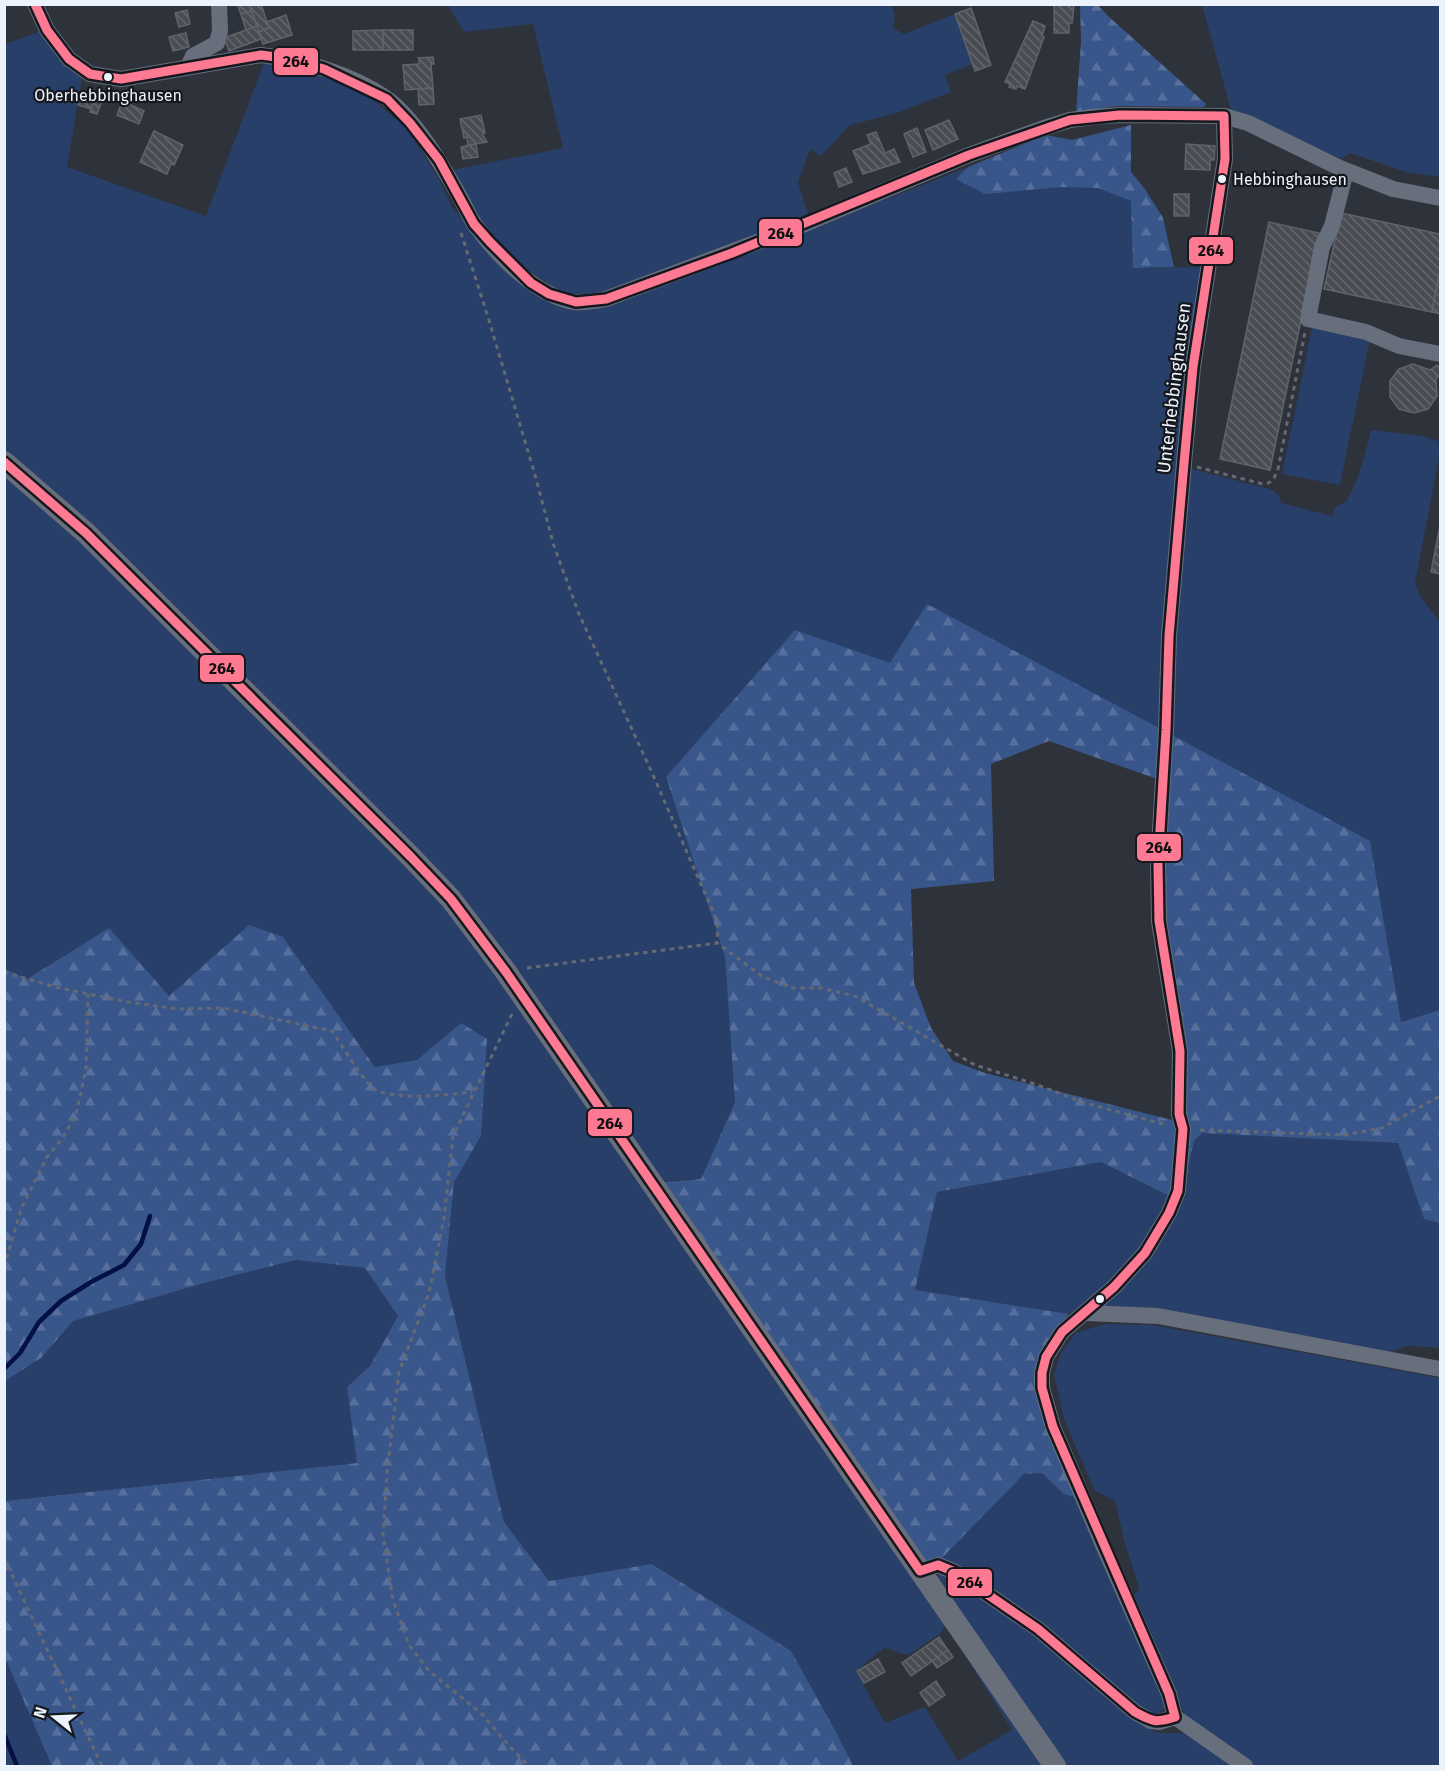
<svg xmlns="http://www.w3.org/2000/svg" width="1445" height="1771" font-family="'Fira Sans',sans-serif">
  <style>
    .grass { fill: #283f6a }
    .forest { fill: url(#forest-firs); fill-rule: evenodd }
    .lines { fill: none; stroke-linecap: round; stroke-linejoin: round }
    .stream { stroke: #041043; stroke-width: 4.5 }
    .building { fill: url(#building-back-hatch); stroke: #5f636a; stroke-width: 1.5 }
    .path { stroke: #646973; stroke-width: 3; stroke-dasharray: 4.5 4.5; stroke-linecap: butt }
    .minor { stroke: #676e7c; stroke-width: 16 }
    .major { stroke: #686e7a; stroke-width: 22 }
    .bus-1-casing { stroke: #15191f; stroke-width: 14 }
    .bus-1 { stroke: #fe7a93; stroke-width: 9 }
    .bus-dot { fill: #edf3fc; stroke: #15191f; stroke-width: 2 }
    .labels { text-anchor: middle; stroke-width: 4.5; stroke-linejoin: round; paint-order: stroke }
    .bus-label { font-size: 16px; fill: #edf3fc; stroke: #15191f }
    .street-label { font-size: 18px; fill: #edf3fc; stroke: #15191f }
    .line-badge { stroke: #15191f; stroke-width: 2 }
    .pale-badge-label { font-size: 16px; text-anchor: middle; font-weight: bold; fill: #111 }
  </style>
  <defs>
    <pattern id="forest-firs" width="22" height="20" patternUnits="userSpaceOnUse" patternTransform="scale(1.5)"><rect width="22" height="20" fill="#39568b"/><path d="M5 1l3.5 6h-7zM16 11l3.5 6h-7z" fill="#566f9c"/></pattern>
    <pattern id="building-back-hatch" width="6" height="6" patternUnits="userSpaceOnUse" patternTransform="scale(1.5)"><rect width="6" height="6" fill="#494d53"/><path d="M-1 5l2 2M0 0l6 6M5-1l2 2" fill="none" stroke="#64676d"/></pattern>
  </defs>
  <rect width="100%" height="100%" fill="#2e323a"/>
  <g class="grass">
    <path d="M448 5H892L895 16 893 28 904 34 955 14 973 64 945 75 951 92 897 113 850 125 821 156 810 149 798 182 809 217 586 298 562 293 509 257 481 223 452 170 563 148 533 24 464 32Z"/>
    <path d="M1202 5H1440V177L1406 172 1350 153 1342 159 1231 110Z"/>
    <path d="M44 30 83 71 67 167 206 216 264 63 308 69 362 91 406 127 439 179 452 207 472 231 579 309C710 263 840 219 968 167L957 179 1098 188 1132 201 1133 268 1203 267 1163 732 890 663 666 777 725 957 735 1102 701 1179 663 1181 947 1623 940 1634 908 1655 884 1648 856 1671 885 1723 925 1707 958 1761 1012 1730 971 1665 972 1659 1046 1766H853L835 1730 790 1651 653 1564 549 1581 504 1522 445 1276 454 1182 481 1136 461 1023 417 1060 375 1067 283 937 168 996 109 928 27 979 5 969V44Z"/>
    <path d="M1312 327 1370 339 1340 485 1282 474Z"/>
    <path d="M1371 430 1423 436 1440 442V453L1415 582 1419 595 1440 622V1010L1401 1022 1370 841 1171 736 1170 689 1188 468 1270 489 1279 495 1281 503 1332 516 1336 506 1346 502C1359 479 1365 456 1371 430Z"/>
    <path d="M1202 1133 1398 1143 1424 1219 1440 1223V1348L1408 1346 1383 1354 1104 1307 1105 1301 1128 1279 1190 1154 1194 1141Z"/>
    <path d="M1101 1162 1171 1197 1140 1251 1086 1304 1069 1314 915 1290 937 1192Z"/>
    <path d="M296 1260 365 1268 398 1316 370 1366 347 1387 358 1463 5 1501V1381L41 1358 73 1321 208 1282Z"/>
    <path d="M1105 1324 1153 1325 1440 1378V1766H1252L1185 1715 1133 1598 1139 1588 1125 1543 1115 1501 1094 1490 1064 1419 1054 1374 1061 1353 1076 1333Z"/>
    <path d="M1042 1473 1064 1494 1078 1498 1160 1688 1165 1707 1159 1714H1150L941 1559 1024 1474Z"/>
    <path d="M940 1573 1014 1617 1148 1728 1157 1733H1184L1239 1766H1063L937 1576Z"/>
    <path d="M5 1658 52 1766H5Z"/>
  </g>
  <g class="forest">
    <path d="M1080 5H1098L1107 15 1206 104 1204 107 1118 106 1076 112 1081 42Z"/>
    <path d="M1131 125V172L1145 189 1163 218 1174 267 1133 268 1131 201 1098 188 1059 187 985 194 956 179 968 167 1046 135 1072 140Z"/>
    <path d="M927 604 1370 841 1401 1022 1440 1010V1223L1424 1219 1398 1143 1202 1133 1194 1141 1180 1199 1171 1197 1101 1162 937 1192 915 1290 1069 1314 1051 1337 1039 1364 1078 1498 1064 1494 1042 1473 1024 1474 941 1559 924 1563 662 1182 701 1179 735 1102 725 957 666 777 795 630 890 663ZM1049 741 1160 780 1155 926 1176 1050 1172 1120 985 1073 953 1061 931 1028 914 983 911 889 994 881 991 764Z"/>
    <path d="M249 925 283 937 375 1067 417 1060 461 1023 487 1039 481 1136 454 1182 445 1276 504 1522 549 1581 652 1564 791 1651 835 1730 853 1766H52L5 1658V1501L357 1463 347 1387 370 1366 398 1316 365 1268 296 1260 208 1282 73 1321 41 1358 5 1381V969L27 979 109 928 169 996Z"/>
  </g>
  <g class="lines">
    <g class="stream">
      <path d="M4 1369 20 1353 39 1322 61 1301 91 1282 124 1265 141 1244 150 1216"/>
      <path d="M4 1734 17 1766"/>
    </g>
  </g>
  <g class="building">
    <path d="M237 4H249L251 11 241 14Z"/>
    <path d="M249 4H261L269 28 259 32Z"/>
    <path d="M1054 4H1074L1073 16 1072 23H1069V33H1054Z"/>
    <path d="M971 8 991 65 975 71 955 14Z"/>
    <path d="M187 10 190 24 179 27 175 13Z"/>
    <path d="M251 11 257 26 246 30 241 14Z"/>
    <path d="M286 15 292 35 263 44 259 32 269 28 267 22Z"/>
    <path d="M1033 21 1045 26 1042 36 1044 37 1025 89 1017 86 1016 89 1009 87 1010 84 1005 82Z"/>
    <path d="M257 26 261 39 229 51 224 38Z"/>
    <rect x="383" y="30" width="30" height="20"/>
    <path d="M383 30V50H353V31Z"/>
    <path d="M186 33 189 47 173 51 169 37Z"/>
    <path d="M433 57 434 64H431L433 88 405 90 403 65 419 64V58H417Z"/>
    <path d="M433 88 434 104 419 105 418 89Z"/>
    <path d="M82 94 95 98 91 109 78 105Z"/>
    <path d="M95 98 102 101 97 114 90 112Z"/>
    <path d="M122 101 144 111 139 124 117 115Z"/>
    <path d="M481 115 485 133H483V135L487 142 465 146 468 145 467 137 464 138 460 119Z"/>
    <path d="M949 120 958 139 933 150 925 130Z"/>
    <path d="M917 128 926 152 913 157 904 134Z"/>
    <path d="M154 131 183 145 174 165 171 164 167 174 140 162Z"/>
    <path d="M876 132 885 153 894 149 900 162 863 174 853 151 871 144 867 135Z"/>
    <path d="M476 144 478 157 463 159 461 147Z"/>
    <path d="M1186 144 1215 146 1214 160H1210V170L1185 169Z"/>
    <path d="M846 168 852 182 839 187 834 173Z"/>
    <rect x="1174" y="194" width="15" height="22"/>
    <path d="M1341 213 1440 234V271L1432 312 1324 289Z"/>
    <path d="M1269 222 1319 233 1270 470 1220 459Z"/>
    <path d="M1440 271V314L1432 312Z"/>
    <path d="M1413 364 1430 370 1437 365 1440 370V375L1436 379 1437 396 1428 409 1414 413 1399 409 1390 397V381L1399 369Z"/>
    <path d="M1440 525V574L1431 572Z"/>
    <path d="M939 1637 948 1650 911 1676 902 1663Z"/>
    <path d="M948 1650 953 1657 937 1668 932 1661Z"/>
    <path d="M878 1659 885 1672 864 1683 857 1671Z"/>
    <path d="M936 1681 945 1695 929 1706 920 1693Z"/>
  </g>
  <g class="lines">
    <g class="path">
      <path d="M461 233 488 317 535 475 554 546 579 614 653 775 718 923 717 943"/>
      <path d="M1197 467 1263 484C1272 484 1275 477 1278 469L1305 332"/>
      <path d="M527 968 717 943 763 977 793 988H821L855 996 975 1065 1035 1084 1085 1103 1167 1125"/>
      <path d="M4 972 55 987 128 1002 178 1009 223 1008 332 1031C340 1042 365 1084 374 1089 396 1101 448 1095 472 1092"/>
      <path d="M512 1014 453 1136 444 1218 429 1293 399 1372 387 1473 383 1535 393 1600 409 1645 429 1671 482 1714 509 1746 529 1766"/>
      <path d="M1200 1130 1344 1135 1382 1128 1440 1096"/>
      <path d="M4 1267 21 1209 47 1157 62 1139 76 1114 86 1069 88 994"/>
      <path d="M4 1558 102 1766"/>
    </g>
    <g class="minor">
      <path d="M35 4 47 30 69 59 90 74 121 79 261 55C302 60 352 74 386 98 414 117 443 167 460 197 465 206 469 216 475 225 497 255 536 296 574 302 585 303 596 301 606 299L805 224 969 155 1044 128 1070 120 1092 117 1120 115 1224 116 1248 123 1340 168 1393 189 1440 198"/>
      <path d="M188 67 193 56 217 43 220 31 219 4"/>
      <path d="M1346 171 1332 226 1322 247 1308 319 1366 332 1399 346 1440 354"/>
      <path d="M1086 1313 1158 1316 1440 1369"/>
      <path d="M920 1571 938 1565 955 1572 1038 1629 1135 1712 1151 1721 1159 1722 1175 1717"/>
      <path d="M1175 1717 1169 1694 1103 1545 1053 1427 1042 1388V1373L1046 1357 1062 1332 1114 1287 1145 1253 1169 1213 1178 1191 1183 1129 1179 1114 1180 1051 1159 921 1158 864 1166 730 1169 636 1184 463 1193 367 1225 159 1224 116"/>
      <path d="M1175 1717 1245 1766"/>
    </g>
    <path class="major" d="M4 462 86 533 411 857 451 899 506 972 1055 1766"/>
    <defs>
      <path id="bus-1" d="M4 462 86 533 411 857 451 899 506 972 920 1571 938 1565 955 1572 1038 1629 1135 1712C1153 1722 1156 1723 1175 1717L1169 1694 1053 1427 1042 1388V1373L1046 1357 1062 1332 1114 1287 1145 1253 1169 1213 1178 1191 1183 1129 1179 1114 1180 1051 1159 921 1158 864 1166 730 1169 636 1184 463 1193 367 1225 159 1224 116 1120 115 1070 120 969 155 732 253 606 299 576 302 549 294 531 283 490 242 474 224 439 160 410 123 387 99 324 69 284 58 261 55 121 79 90 74 69 59 47 30 35 4"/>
    </defs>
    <use href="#bus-1" class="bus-1-casing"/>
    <use href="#bus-1" class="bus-1"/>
  </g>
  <g class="bus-dot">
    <circle cx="108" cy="77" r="5"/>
    <circle cx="1222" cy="179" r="5"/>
    <circle cx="1100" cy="1299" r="5"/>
  </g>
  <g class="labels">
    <g class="bus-label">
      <text x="108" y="101">Oberhebbinghausen</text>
      <text x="1233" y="185" text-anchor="start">Hebbinghausen</text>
    </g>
    <g class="street-label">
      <text transform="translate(1174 388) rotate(-83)" y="6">Unterhebbinghausen</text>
    </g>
  </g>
  <g class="line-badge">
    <rect x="273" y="47" width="46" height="29" rx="6" fill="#fe7a93"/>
    <rect x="758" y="218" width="45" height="29" rx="6" fill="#fe7a93"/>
    <rect x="1188" y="236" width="46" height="29" rx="6" fill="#fe7a93"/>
    <rect x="199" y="654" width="46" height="29" rx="6" fill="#fe7a93"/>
    <rect x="1136" y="833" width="46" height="29" rx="6" fill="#fe7a93"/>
    <rect x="587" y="1108" width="46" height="29" rx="6" fill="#fe7a93"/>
    <rect x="947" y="1568" width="46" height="29" rx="6" fill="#fe7a93"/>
  </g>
  <g class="pale-badge-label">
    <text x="296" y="67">264</text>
    <text x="781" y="239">264</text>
    <text x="1211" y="256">264</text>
    <text x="222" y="674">264</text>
    <text x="1159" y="853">264</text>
    <text x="610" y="1129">264</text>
    <text x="970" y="1588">264</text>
  </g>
  <rect width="1445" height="1771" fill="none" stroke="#edf3fc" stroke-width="12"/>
  <g transform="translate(54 1717) rotate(288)" stroke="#15191f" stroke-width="4.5" paint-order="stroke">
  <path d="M0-4.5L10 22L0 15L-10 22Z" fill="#edf3fc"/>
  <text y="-9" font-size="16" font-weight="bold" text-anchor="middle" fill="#edf3fc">N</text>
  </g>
</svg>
